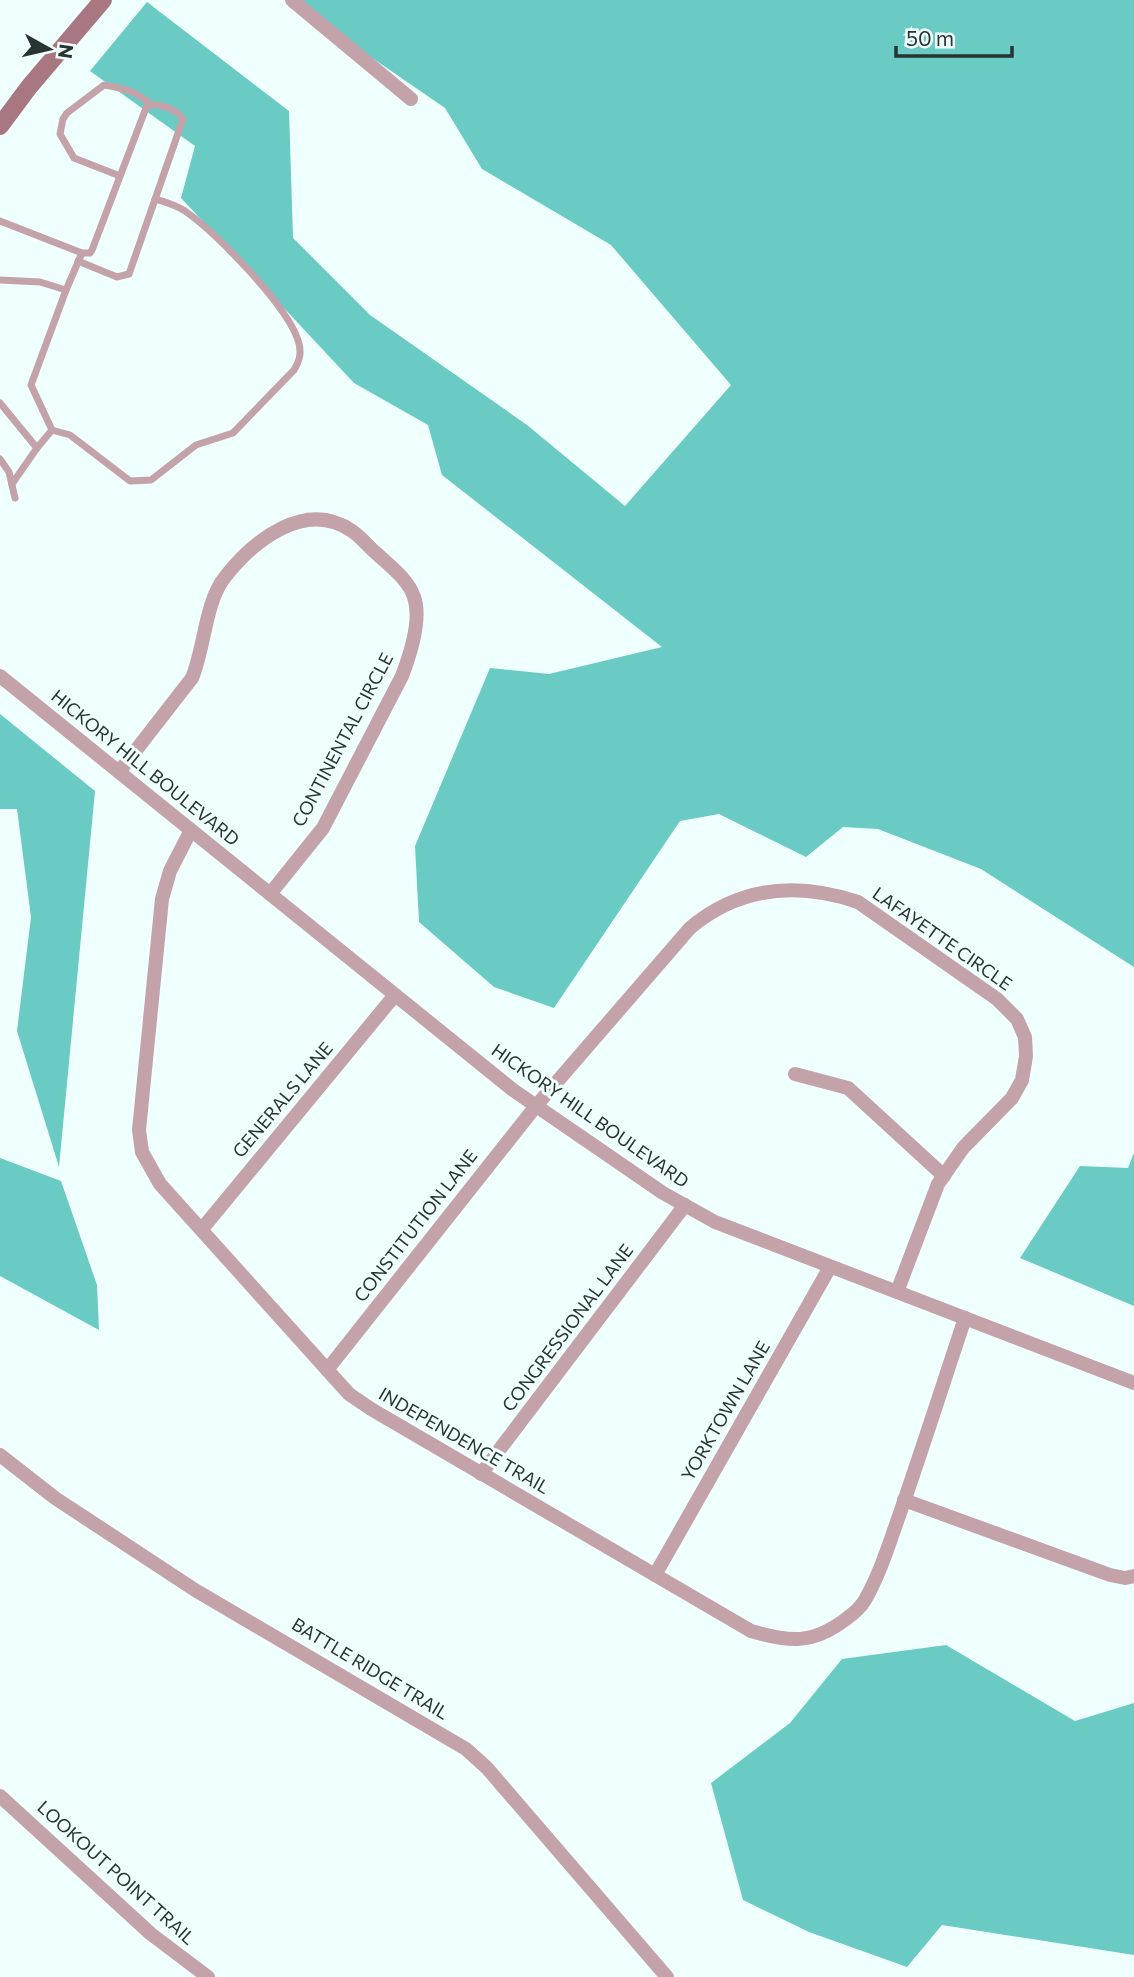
<svg xmlns="http://www.w3.org/2000/svg" width="1134" height="1977" font-family="Commissioner,sans-serif">
  <style>
    .forest { fill: #6acbc4 }
    .lines { fill: none; stroke-linecap: round; stroke-linejoin: round }
    .service { stroke: #c4a2a9; stroke-width: 7 }
    .minor { stroke: #c4a2a9; stroke-width: 14 }
    .secondary { stroke: #a87782; stroke-width: 18 }
    .labels { text-anchor: middle; stroke-width: 6; stroke-linejoin: round; paint-order: stroke }
    .street-label { font-size: 18px; fill: #293332; stroke: #effffd }
  </style>
  <rect width="100%" height="100%" fill="#effffd"/>
  <g class="forest">
    <path d="M288 0H1134V967L981 869 878 829 843 827 806 857 719 814 680 821 554 1008 494 987 419 922 415 846 490 668 549 674 662 647 442 475 428 425 354 383 181 198 195 146 90 71 147 2 289 111 293 238 370 315 527 425 625 506 731 385 611 245 482 169 445 108Z"/>
    <path d="M0 714 95 791 59 1167 17 1031 31 917 17 809H0Z"/>
    <path d="M1134 1153V1306L1020 1258 1080 1166 1128 1168Z"/>
    <path d="M0 1158 61 1181 97 1285 99 1330 0 1276Z"/>
    <path d="M946 1645 1075 1721 1134 1703V1955L942 1925 907 1967 809 1932 743 1900 711 1783 790 1723 842 1659Z"/>
  </g>
  <g class="lines">
    <g class="service">
      <path d="M120 176 74 158 60 134 63 119 67 113 104 85C122 88 137 91 150 104"/>
      <path d="M0 221 82 253 66 290"/>
      <path d="M78 261 117 277 129 274 183 119C176 109 155 100 146 108L92 250 90 253H82"/>
      <path d="M0 280 40 282 66 290 31 385 52 430 37 448"/>
      <path d="M0 403 37 448 12 484"/>
      <path d="M52 430 70 435 130 481 151 480 196 445 233 433 294 370C300 360 302 352 298 340 286 304 216 233 185 211 176 205 165 202 155 199"/>
      <path d="M0 459 9 472 15 498"/>
    </g>
    <g class="minor">
      <path d="M292 0 411 99"/>
      <path d="M0 676 513 1090 663 1193 715 1222 1134 1383"/>
      <path d="M119 772 192 678C205 647 205 602 225 577 254 540 306 499 352 531 361 537 368 546 376 553 390 566 408 579 414 597 422 619 410 655 402 676L323 828 270 894"/>
      <path d="M191 830 170 871 162 899 139 1130 142 1152 160 1184 349 1394 371 1409 751 1631C789 1642 812 1645 846 1619 853 1614 861 1607 865 1600 880 1574 889 1544 899 1516 922 1450 943 1384 965 1318"/>
      <path d="M795 1074 848 1088 944 1176"/>
      <path d="M202 1229 395 995"/>
      <path d="M327 1370 536 1106 690 928C740 886 798 882 858 902L997 999 1017 1019 1025 1037 1026 1056 1022 1080 1012 1098 963 1148 938 1184 897 1292"/>
      <path d="M0 1455 55 1498 195 1590 466 1749 487 1768 667 1977"/>
      <path d="M481 1474 685 1205"/>
      <path d="M904 1500 1110 1575 1125 1578 1134 1576"/>
      <path d="M655 1575 830 1267"/>
      <path d="M0 1796 151 1934 208 1977"/>
    </g>
    <path class="secondary" d="M0 126 29 87 103 0"/>
  </g>
  <g class="labels">
    <g class="street-label">
      <text transform="translate(343 740) rotate(-62)" y="6">CONTINENTAL CIRCLE</text>
      <text transform="translate(145 768) rotate(39)" y="6">HICKORY HILL BOULEVARD</text>
      <text transform="translate(942 939) rotate(35)" y="6">LAFAYETTE CIRCLE</text>
      <text transform="translate(283 1100) rotate(-50)" y="6">GENERALS LANE</text>
      <text transform="translate(590 1116) rotate(35)" y="6">HICKORY HILL BOULEVARD</text>
      <text transform="translate(416 1226) rotate(-52)" y="6">CONSTITUTION LANE</text>
      <text transform="translate(568 1328) rotate(-53)" y="6">CONGRESSIONAL LANE</text>
      <text transform="translate(726 1411) rotate(-60)" y="6">YORKTOWN LANE</text>
      <text transform="translate(464 1441) rotate(30)" y="6">INDEPENDENCE TRAIL</text>
      <text transform="translate(370 1669) rotate(31)" y="6">BATTLE RIDGE TRAIL</text>
      <text transform="translate(116 1873) rotate(42)" y="6">LOOKOUT POINT TRAIL</text>
    </g>
  </g>
  <g transform="translate(49 49) rotate(98)" stroke="#effffd" stroke-width="5" paint-order="stroke">
  <path d="M0-5L12 26L0 18L-12 26Z" fill="#293332"/>
  <text y="-10" font-size="19" font-weight="bold" text-anchor="middle" fill="#293332">N</text>
  </g>
  <path d="M896 46v10h116v-10" fill="none" stroke="#293332" stroke-width="3.5"/>
  <text x="906" y="46" font-size="21" fill="#293332" stroke="#effffd" stroke-width="5" paint-order="stroke">50 m</text>
</svg>
